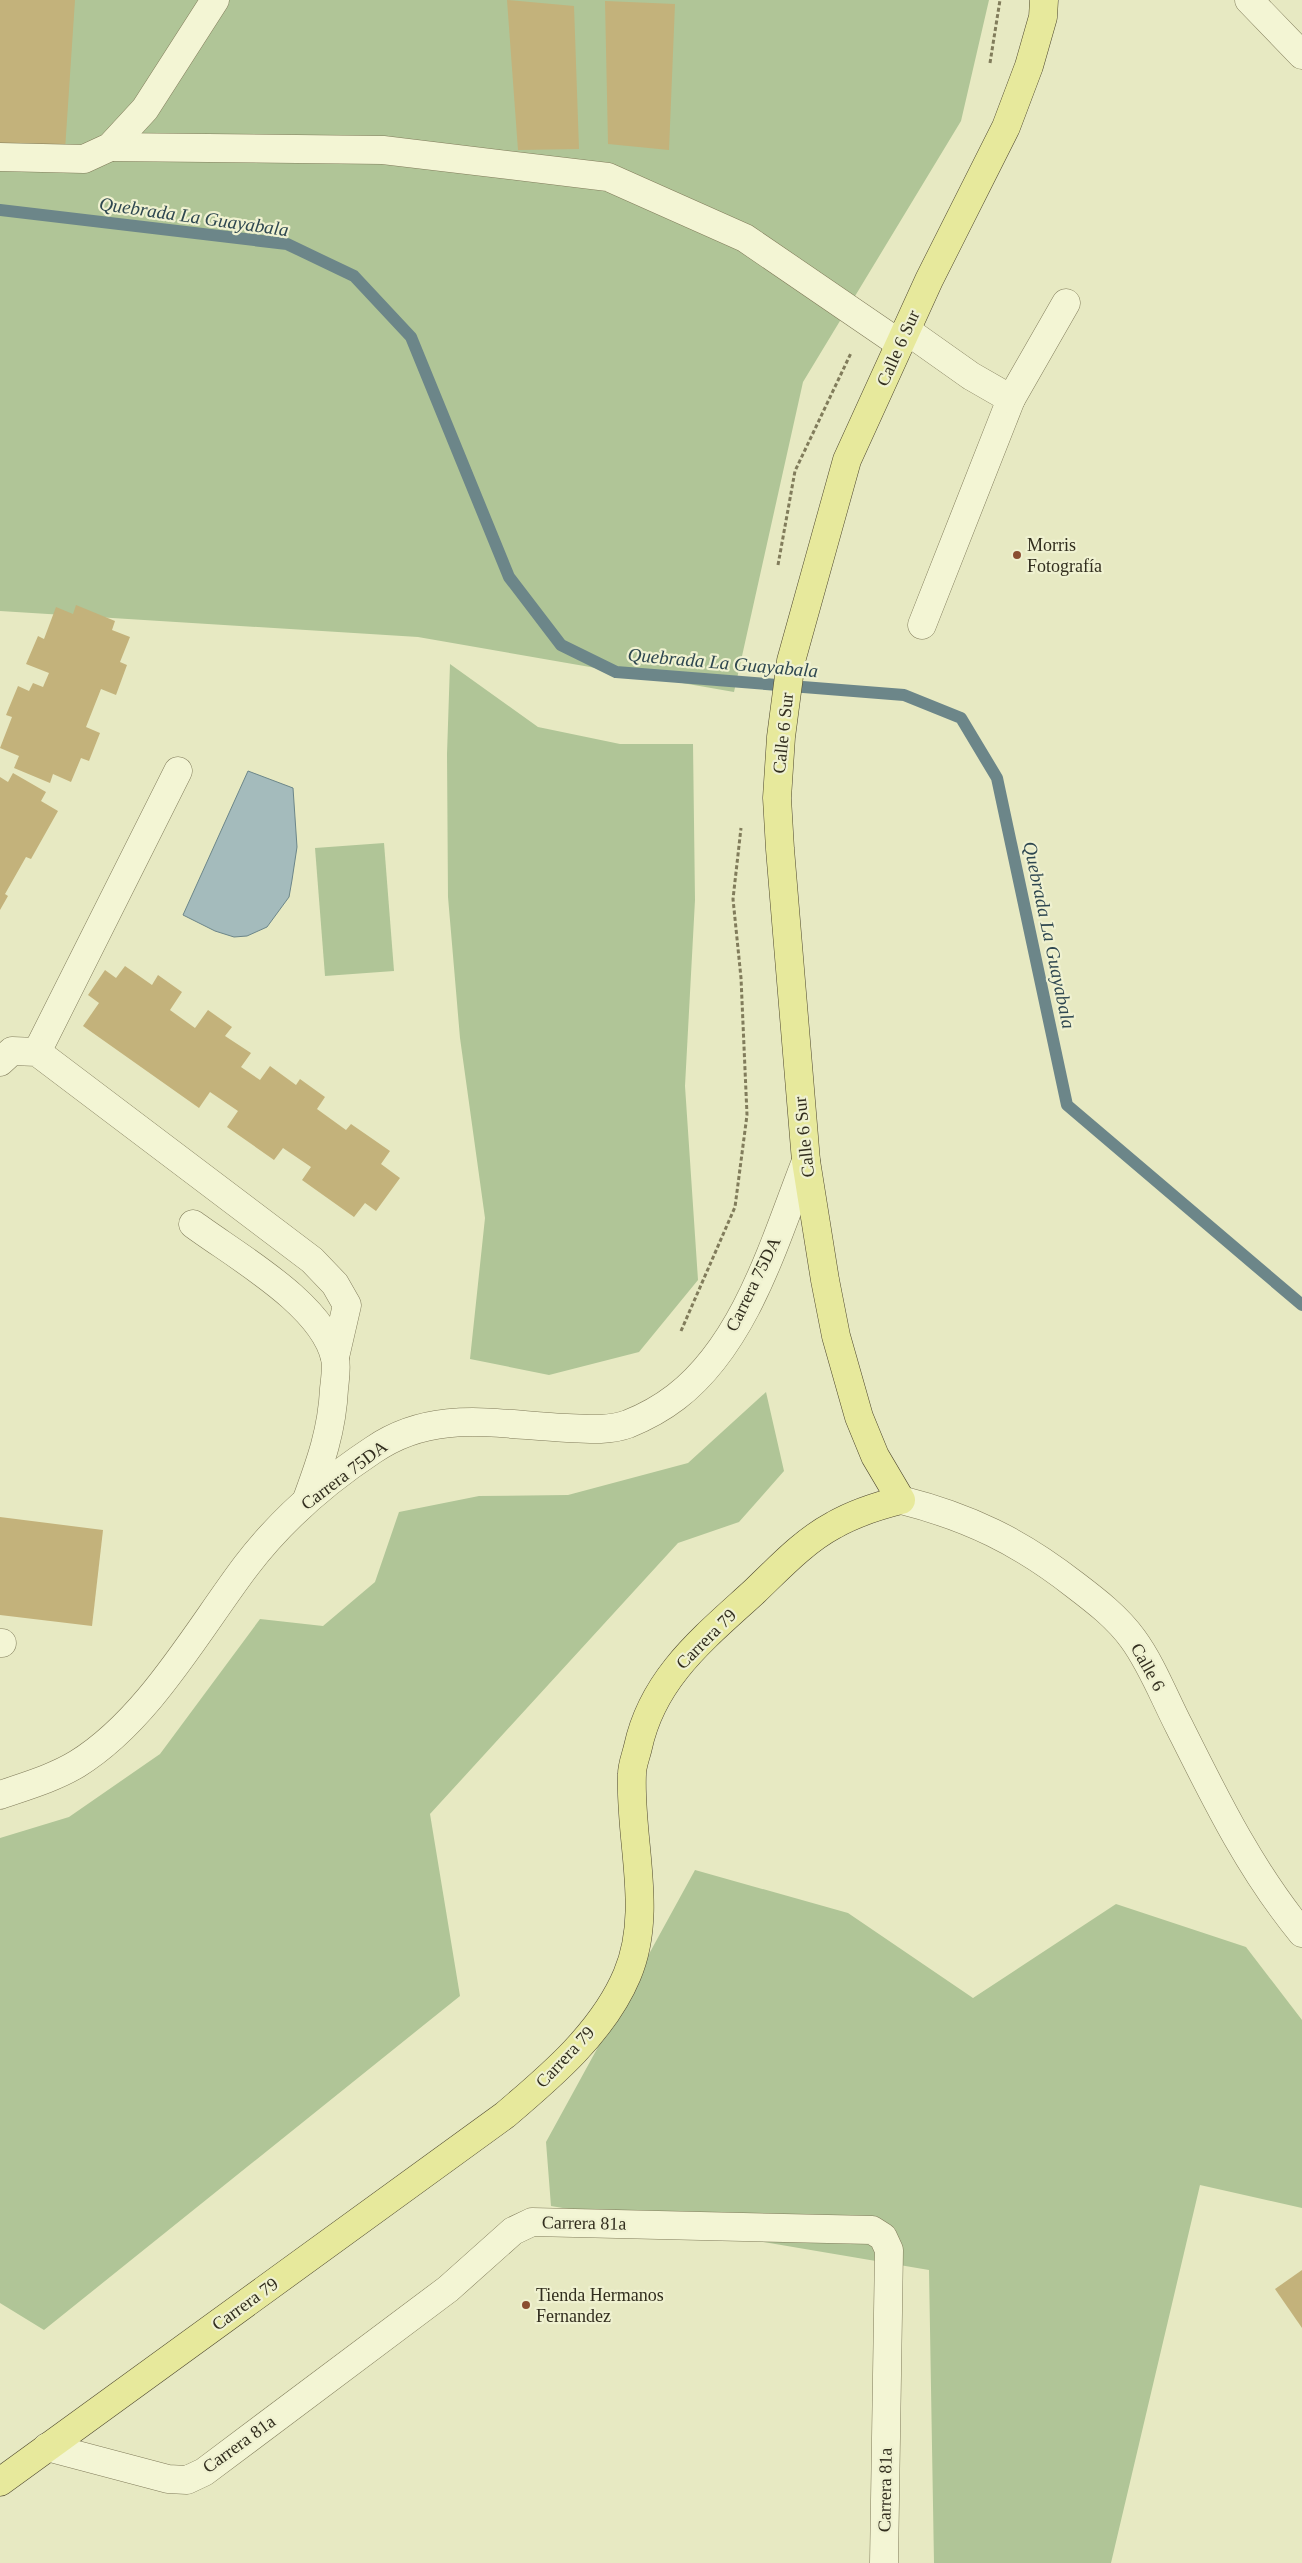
<svg xmlns="http://www.w3.org/2000/svg" width="1302" height="2563" font-family="Georgia,serif">
  <style>
    .green { fill: #b0c597 }
    .water { fill: #a4bbbc; stroke: #6c8689 }
    .lines { fill: none; stroke-linecap: round; stroke-linejoin: round }
    .stream { stroke: #6c8689; stroke-width: 12 }
    .building { fill: #c3b27b }
    .minor-casing { stroke: #817c5b; stroke-width: 29 }
    .major-casing { stroke: #4f482f; stroke-width: 29 }
    .path { stroke: #817c5b; stroke-width: 3; stroke-dasharray: 4 2.5; stroke-linecap: butt }
    .minor { stroke: #f3f5d4; stroke-width: 28 }
    .major { stroke: #e7e99c; stroke-width: 28 }
    .poi-dot { fill: #8a4e31; stroke: #eff1d0; stroke-width: 2 }
    .labels { text-anchor: middle; stroke-width: 4.5; stroke-linejoin: round; paint-order: stroke }
    .street-label { font-size: 18px; fill: #322e1e; stroke: #eff1d0 }
    .poi-label { font-size: 18px; fill: #322e1e; stroke: #eff1d0; text-anchor: start }
    .water-label { font-size: 19px; font-style: italic; fill: #2e4750; stroke: #eff1d0 }
  </style>
  <rect width="100%" height="100%" fill="#e7e9c2"/>
  <g class="green">
    <path d="M0 0H989L961 121 803 382 734 692 418 637 0 611Z"/>
    <path d="M450 664 538 727 620 744H693L695 900 685 1086 698 1280 639 1352 549 1375 470 1359 485 1218 460 1038 448 897 447 754Z"/>
    <path d="M384 843 394 971 325 976 315 848Z"/>
    <path d="M766 1392 784 1471 739 1522 678 1543 430 1814 460 1996 44 2330 0 2303V1838L69 1817 160 1754 260 1619 323 1626 375 1582 399 1512 479 1496 568 1495 688 1463Z"/>
    <path d="M695 1870 848 1913 973 1998 1116 1904 1246 1947 1302 2020V2208L1200 2185 1111 2563H934L929 2270 551 2206 546 2142Z"/>
  </g>
  <path class="water" d="M248 771 293 788 297 847 292 880 289 897 267 927 247 936 234 937 215 931 183 915Z"/>
  <g class="lines">
    <path class="stream" d="M0 210 287 244 354 276 411 337 509 577 561 645 616 672 904 695 961 718 997 778 1067 1105 1302 1305"/>
  </g>
  <g class="building">
    <path d="M0 0H75L65 150 0 145Z"/>
    <path d="M507 0 574 6 579 149 518 150Z"/>
    <path d="M605 1 675 4 669 150 608 144Z"/>
    <path d="M76 605 115 621 112 630 130 637 120 662 127 665 116 695 101 689 86 727 100 733 89 761 81 758 71 782 53 774 50 783 14 768 19 756 0 748 12 717 6 715 18 686 29 691 33 683 43 687 49 673 26 664 38 636 44 639 56 607 73 614Z"/>
    <path d="M13 773 46 792 41 801 58 811 31 859 26 857 5 894 8 896 0 910V777L8 782Z"/>
    <path d="M125 966 152 985 158 975 182 992 170 1010 195 1028 208 1010 232 1027 225 1036 251 1053 241 1067 260 1080 270 1066 296 1085 300 1079 325 1097 317 1109 346 1130 351 1124 390 1151 381 1164 400 1178 376 1211 365 1203 354 1217 302 1180 311 1167 283 1148 274 1160 227 1127 238 1111 210 1092 199 1108 83 1026 99 1003 88 995 105 970 116 978Z"/>
    <path d="M0 1517 103 1530 92 1626 0 1615Z"/>
    <path d="M1302 2270V2328L1275 2289Z"/>
  </g>
  <g class="lines">
    <defs>
      <g id="minor">
        <path d="M1249 0 1302 55"/>
        <path d="M110 147 383 150 608 177 745 238 900 344"/>
        <path d="M0 157 84 159 110 147 145 109 215 0"/>
        <path d="M906 330 971 376 1011 399 922 625"/>
        <path d="M1011 399 1066 303"/>
        <path d="M37 1052 178 771"/>
        <path d="M0 1062 12 1051 37 1052 312 1260 335 1284 347 1305 335 1357"/>
        <path d="M193 1224C236 1256 323 1304 335 1358 337 1368 335 1379 334 1389 332 1430 321 1461 307 1499"/>
        <path d="M901 1500C969 1517 1020 1542 1075 1585 1096 1601 1117 1617 1133 1639 1152 1665 1164 1697 1179 1726 1215 1798 1250 1870 1302 1933"/>
        <path d="M0 1643H2"/>
        <path d="M0 1795C26 1786 54 1778 77 1764 148 1720 197 1631 246 1566 281 1520 326 1481 373 1450 434 1408 498 1425 567 1428 587 1429 609 1431 628 1424 643 1418 663 1407 676 1397 746 1343 775 1240 806 1161"/>
        <path d="M47 2447 168 2479 187 2480 204 2472 448 2289 513 2231 532 2222 872 2230 883 2237 889 2250 884 2563"/>
      </g>
      <path id="major" d="M0 2482 505 2115C551 2076 603 2032 627 1975 654 1912 629 1840 632 1774 632 1765 636 1756 638 1747 653 1677 705 1637 755 1591 779 1568 804 1541 834 1525 855 1513 877 1506 901 1500L875 1456 859 1417 836 1336 825 1280 806 1161 780 849 777 798 781 737 791 661 847 460 929 280 1006 127 1029 66 1043 17 1044 0"/>
    </defs>
    <use href="#minor" class="minor-casing"/>
    <use href="#major" class="major-casing"/>
    <g class="path">
      <path d="M990 63 1000 0"/>
      <path d="M778 565 795 471 851 353"/>
      <path d="M681 1331 735 1207 747 1115 741 978 733 899 741 828"/>
    </g>
    <use href="#minor" class="minor"/>
    <use href="#major" class="major"/>
  </g>
  <g class="poi-dot">
    <circle cx="1017" cy="555" r="5"/>
    <circle cx="526" cy="2305" r="5"/>
  </g>
  <g class="labels">
    <g class="street-label">
      <text transform="translate(898 348) rotate(-66)" y="6">Calle 6 Sur</text>
      <text transform="translate(783 733) rotate(-84)" y="6">Calle 6 Sur</text>
      <text transform="translate(804 1137) rotate(-96)" y="6">Calle 6 Sur</text>
      <text transform="translate(753 1284) rotate(-64)" y="6">Carrera 75DA</text>
      <text transform="translate(344 1475) rotate(-37)" y="6">Carrera 75DA</text>
      <text transform="translate(706 1639) rotate(-45)" y="6">Carrera 79</text>
      <text transform="translate(1148 1667) rotate(61)" y="6">Calle 6</text>
      <text transform="translate(565 2057) rotate(-47)" y="6">Carrera 79</text>
      <text transform="translate(584 2223) rotate(1)" y="6">Carrera 81a</text>
      <text transform="translate(245 2304) rotate(-36)" y="6">Carrera 79</text>
      <text transform="translate(239 2444) rotate(-36)" y="6">Carrera 81a</text>
      <text transform="translate(885 2490) rotate(-89)" y="6">Carrera 81a</text>
    </g>
    <g class="poi-label">
      <text x="1027" y="551">Morris<tspan x="1027" dy="21">Fotografía</tspan></text>
      <text x="536" y="2301">Tienda Hermanos<tspan x="536" dy="21">Fernandez</tspan></text>
    </g>
    <g class="water-label">
      <text transform="translate(194 216) rotate(8)" y="7">Quebrada La Guayabala</text>
      <text transform="translate(723 662) rotate(5)" y="7">Quebrada La Guayabala</text>
      <text transform="translate(1050 935) rotate(78)" y="7">Quebrada La Guayabala</text>
    </g>
  </g>
</svg>
